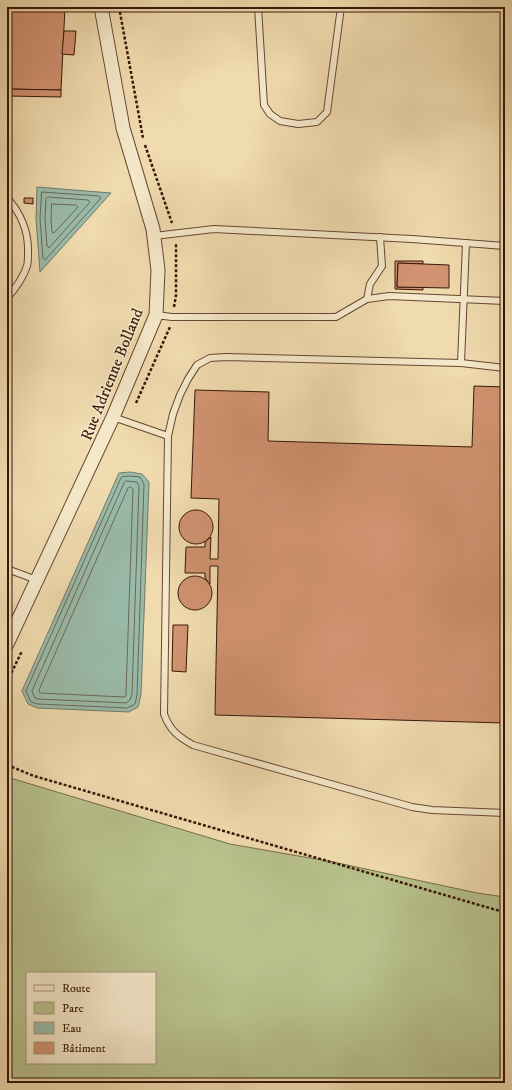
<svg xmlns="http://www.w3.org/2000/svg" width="512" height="1090" font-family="'IM FELL DW Pica',serif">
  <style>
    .green { fill: #b7c18c; stroke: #786c4a; fill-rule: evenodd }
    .water { fill: #9abbaa; stroke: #737969 }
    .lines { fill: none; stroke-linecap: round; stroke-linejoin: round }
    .shore { stroke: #696859; stroke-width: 1 }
    .building { fill: #d19371; stroke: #381608 }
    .service-casing { stroke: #664732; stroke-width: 8 }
    .minor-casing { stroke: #664732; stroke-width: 15 }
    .path { stroke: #381608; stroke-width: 2.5; stroke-dasharray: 3 2; stroke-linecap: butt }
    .service { stroke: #f5e8ca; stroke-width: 6 }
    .minor { stroke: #f5e8ca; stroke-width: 13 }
    .labels { text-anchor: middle; stroke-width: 3; stroke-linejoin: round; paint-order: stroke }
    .street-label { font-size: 16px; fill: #381608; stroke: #f5e8ca }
  </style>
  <rect width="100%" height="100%" fill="#f0dbae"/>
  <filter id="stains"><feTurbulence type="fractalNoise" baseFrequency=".005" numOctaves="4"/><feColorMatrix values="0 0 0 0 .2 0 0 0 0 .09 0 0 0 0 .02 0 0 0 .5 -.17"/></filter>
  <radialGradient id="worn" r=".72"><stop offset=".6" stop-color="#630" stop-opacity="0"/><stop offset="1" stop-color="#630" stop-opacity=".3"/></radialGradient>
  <path class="green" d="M7 777 230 844 333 862 477 893 505 897V1083H7ZM27 973H155V1063H27Z"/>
  <g class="water">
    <path d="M37 187 111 193 40 272 36 219Z"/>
    <path d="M130 472 142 474 149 482 141 695 138 707 129 712 37 708 28 704 22 691 119 473Z"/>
  </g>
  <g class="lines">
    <g class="shore">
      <path d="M42 192 99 196 101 198 45 260 43 258 40 219Z"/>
      <path d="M48 197 88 200 90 202 49 248 47 246 45 219 46 199Z"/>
      <path d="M52 204 76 205 78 207 54 233 52 232 51 219Z"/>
      <path d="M130 476 140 477 144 484 137 695 135 704 127 708 38 704 31 702 26 691 121 478 122 477Z"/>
      <path d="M126 481 137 482 139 486 132 694 130 700 126 703 39 699 35 698 32 691 124 483Z"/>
      <path d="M130 487 132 488 133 489 126 693V696L124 697 40 693 39 690 128 488Z"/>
    </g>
  </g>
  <g class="building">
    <path d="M7 7H65L61 90 7 89Z"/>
    <path d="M64 31H76L74 55 62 54Z"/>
    <path d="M7 89 61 90V97L7 96Z"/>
    <path d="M24 198H33V204L24 203Z"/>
    <path d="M395 261H423V264L398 263 397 287H423V290L395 289Z"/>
    <path d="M398 263 449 265V288L397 287Z"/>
    <path d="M474 386 505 387 503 448H505V723L215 715 218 566H210V584L205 578V573H185L186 547H205V542L211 537 210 559H218L219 499 191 498 195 390 269 392 268 441 472 447Z"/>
    <circle cx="196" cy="527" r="17"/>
    <circle cx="195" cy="593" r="17"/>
    <path d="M173 625H188L186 672 172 671Z"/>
  </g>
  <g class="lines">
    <defs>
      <g id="service">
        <path d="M258 7 264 105 270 114 280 121 298 124 317 122 327 112 341 7"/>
        <path d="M7 198C21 213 29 233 28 254 28 258 28 263 27 266 23 278 15 289 7 298"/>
        <path d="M154 236 214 229 412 239 505 246"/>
        <path d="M367 299 370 284 382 266 380 237"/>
        <path d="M156 315 172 317H336L367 299 389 296 505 301"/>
        <path d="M461 363 466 243"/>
        <path d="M113 417 168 436 173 414 180 395 188 379 197 365 210 358 226 357 461 363 505 368"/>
        <path d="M168 436 164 714C170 731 179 737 193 745L412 807 432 810 505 813"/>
        <path d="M7 569 37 580"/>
      </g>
      <path id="minor" d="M7 644 113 417 156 315 158 270 153 229 123 128 101 7"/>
    </defs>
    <use href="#service" class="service-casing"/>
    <use href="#minor" class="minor-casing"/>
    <g class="path">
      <path d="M119 7 143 138"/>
      <path d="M145 145 172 223"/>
      <path d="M174 307 176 295V244"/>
      <path d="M136 403 170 327"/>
      <path d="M7 682 22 651"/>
      <path d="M7 765 34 776 493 909 505 912"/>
    </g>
    <use href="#service" class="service"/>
    <use href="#minor" class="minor"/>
  </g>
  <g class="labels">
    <g class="street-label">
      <text transform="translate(111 374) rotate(-68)" y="6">Rue Adrienne Bolland</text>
    </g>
  </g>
  <rect width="512" height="1090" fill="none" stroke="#f0dbae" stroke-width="24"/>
  <rect x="8" y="8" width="496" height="1074" fill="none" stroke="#381608" stroke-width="2"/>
  <rect x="12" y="12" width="488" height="1066" fill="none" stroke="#381608"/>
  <rect x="26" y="972" width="130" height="92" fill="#f5e8ca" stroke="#a9947c"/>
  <rect x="34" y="985" width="20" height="6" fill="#f5e8ca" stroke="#a9947c"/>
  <text x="62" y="992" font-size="12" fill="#381608">Route</text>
  <rect x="34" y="1002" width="20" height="12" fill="#b7c18c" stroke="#a9947c"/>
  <text x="62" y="1012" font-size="12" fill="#381608">Parc</text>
  <rect x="34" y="1022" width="20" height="12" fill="#9abbaa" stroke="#a9947c"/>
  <text x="62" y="1032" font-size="12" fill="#381608">Eau</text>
  <rect x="34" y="1042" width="20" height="12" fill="#d19371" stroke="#a9947c"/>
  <text x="62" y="1052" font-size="12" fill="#381608">Bâtiment</text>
  <rect width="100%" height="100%" filter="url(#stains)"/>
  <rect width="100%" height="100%" fill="url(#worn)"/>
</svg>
